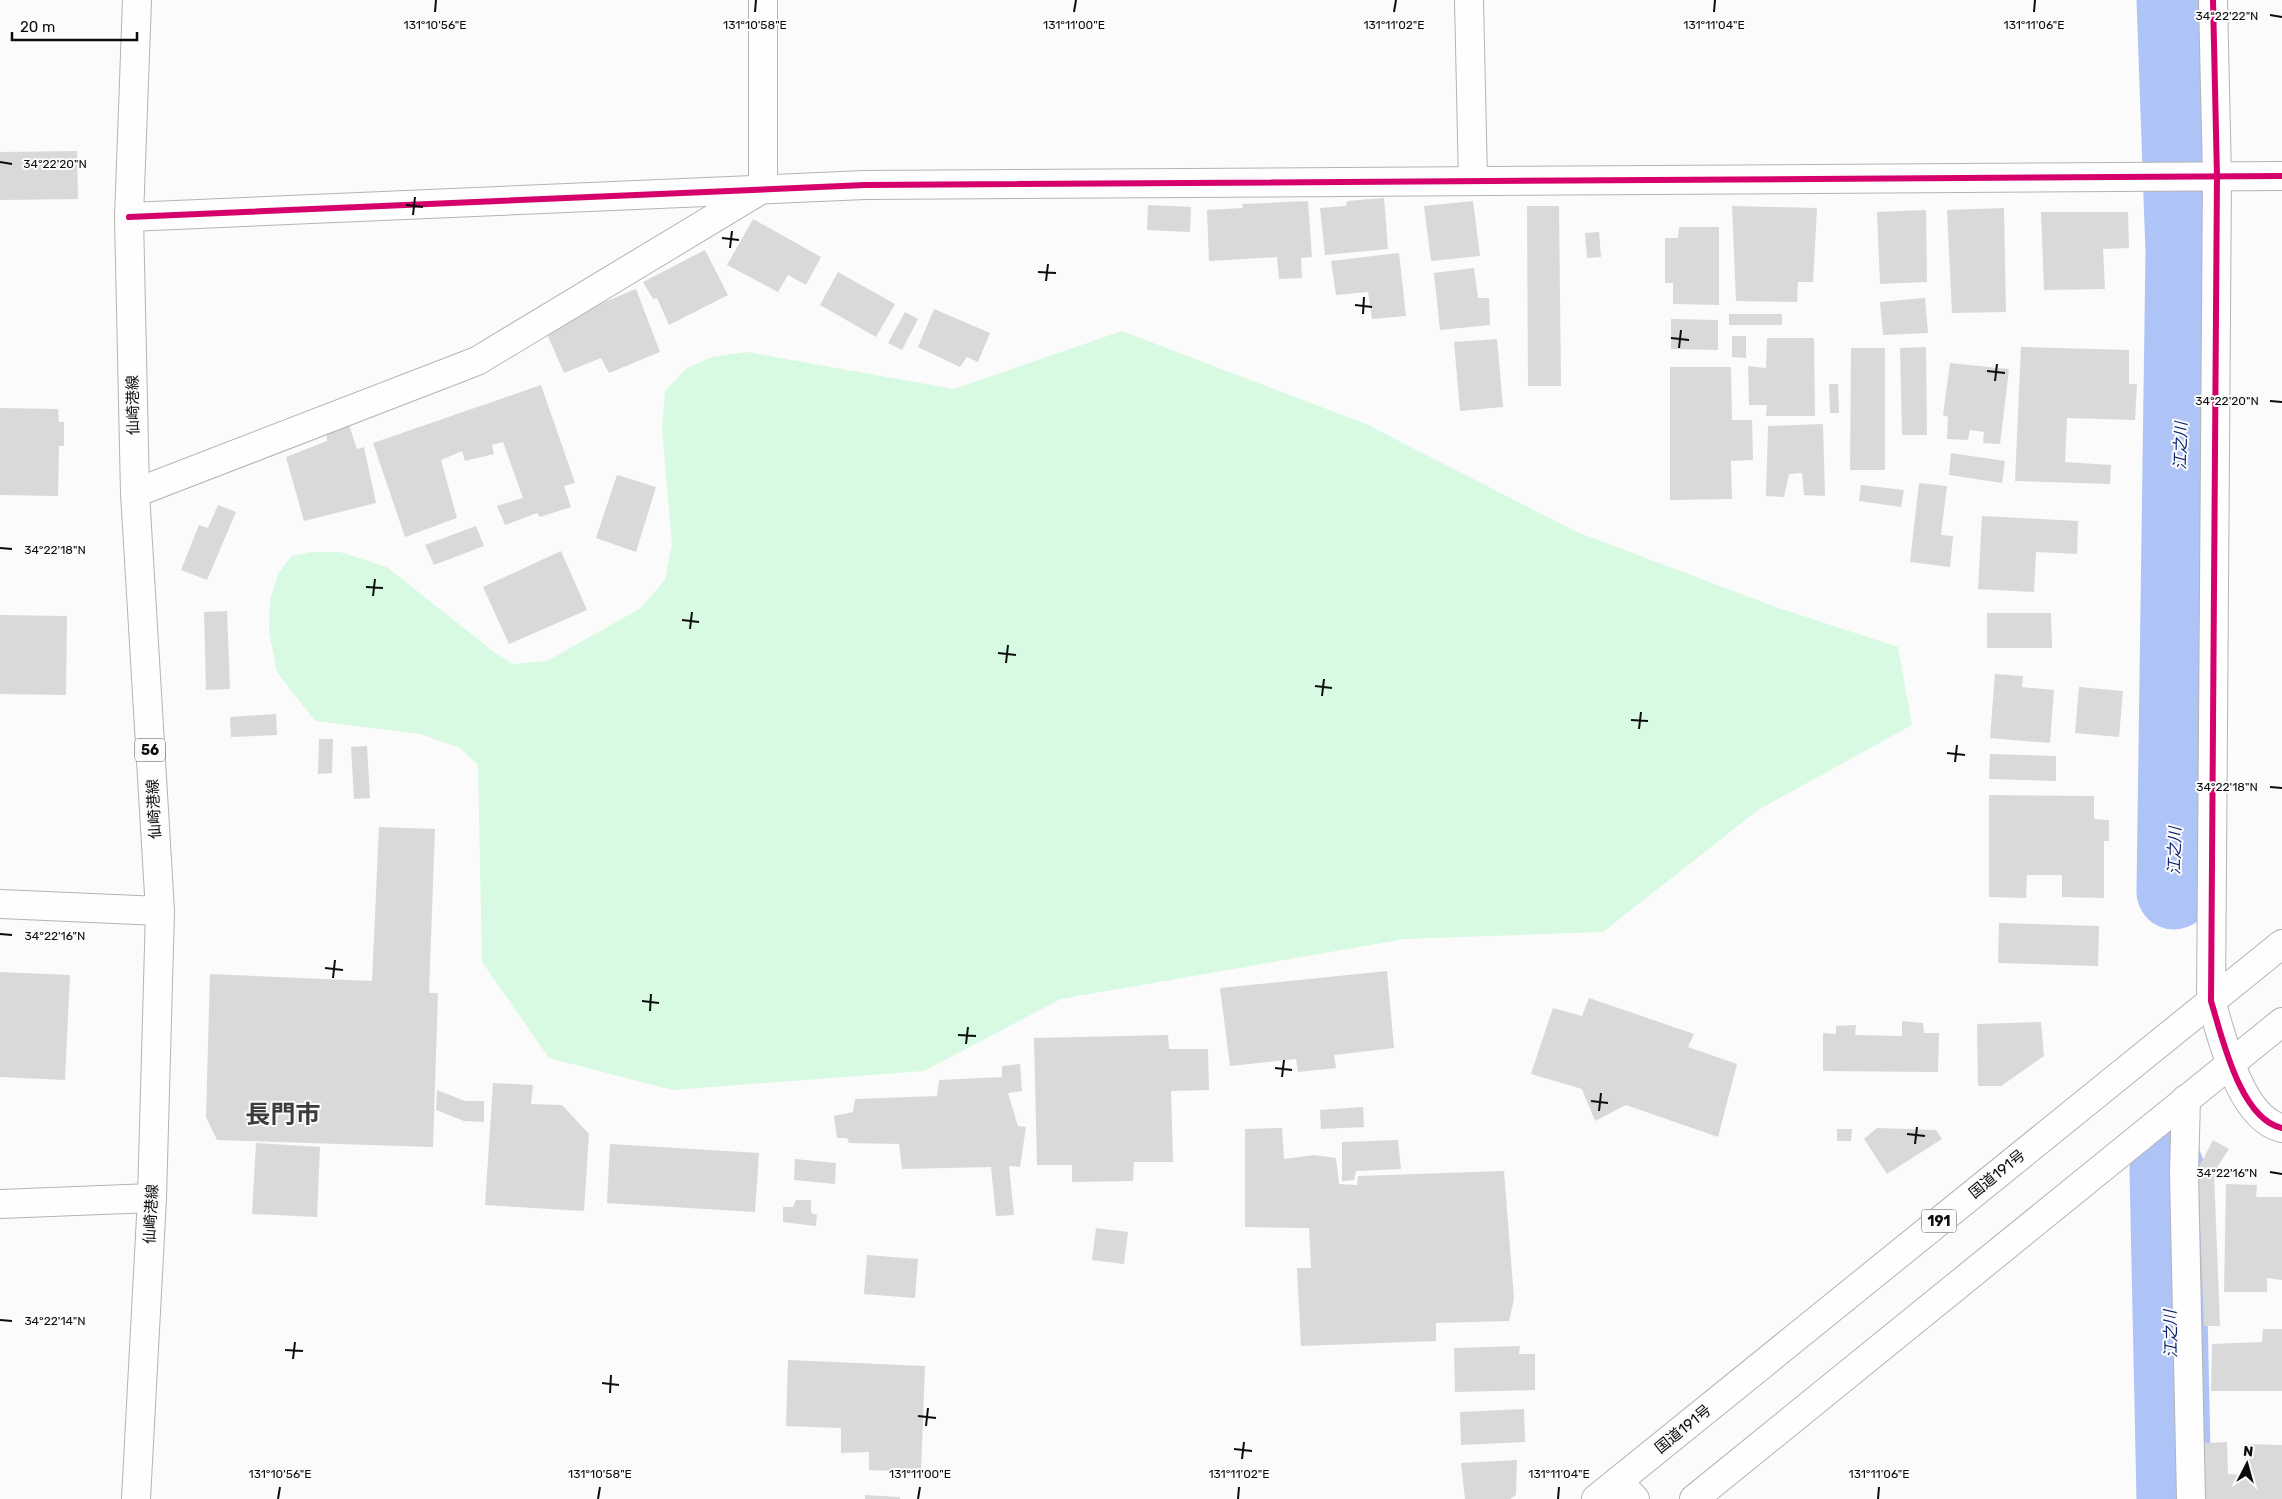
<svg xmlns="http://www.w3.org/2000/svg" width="2282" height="1499" font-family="Rubik,'Noto Sans JP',sans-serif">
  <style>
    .green { fill: #d8fae2 }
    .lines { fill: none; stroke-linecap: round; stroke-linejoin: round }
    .river { stroke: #aec4f6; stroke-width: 75 }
    .building { fill: #d9d9da }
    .minor-casing { stroke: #b4b4b4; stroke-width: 30 }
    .major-casing { stroke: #b4b4b4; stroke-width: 30 }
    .highway-casing { stroke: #b4b4b4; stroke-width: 30 }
    .minor { stroke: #fefeff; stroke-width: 28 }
    .major { stroke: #fefeff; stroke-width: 28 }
    .highway { stroke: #fefeff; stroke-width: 28 }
    .cycleway-casing { stroke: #fbfbfc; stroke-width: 9 }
    .cycleway { stroke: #d6006c; stroke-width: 6 }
    .ticks { fill: none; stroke: #0c0c0c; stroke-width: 2 }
    .labels { text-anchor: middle; stroke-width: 4; stroke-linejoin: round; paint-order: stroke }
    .shield { fill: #fbfbfc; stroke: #545454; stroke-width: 1 }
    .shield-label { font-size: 14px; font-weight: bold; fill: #0c0c0c }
    .street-label { font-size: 15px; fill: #0c0c0c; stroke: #fbfbfc }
    .water-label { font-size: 16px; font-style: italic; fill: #071f6d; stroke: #fbfbfc }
    .town-label { font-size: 25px; font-weight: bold; fill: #3b3c3d; stroke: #fbfbfc }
    .ticks-label { font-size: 12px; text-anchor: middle; fill: #0c0c0c; stroke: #fbfbfc; stroke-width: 4; stroke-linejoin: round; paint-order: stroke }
  </style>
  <rect width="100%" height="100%" fill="#fbfbfc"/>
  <path class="green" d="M1122 331 1366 424 1577 532 1773 606 1898 647 1912 725 1758 810 1603 932 1405 939 1061 999 924 1071 672 1090 549 1058 482 962 478 765 460 748 420 734 315 721 277 672 269 632 270 599 279 572 292 556 313 552H340L387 567 494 652 513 664 547 661 641 608 665 580 672 544 662 429 665 391 687 368 712 357 747 352 954 389Z"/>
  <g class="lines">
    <g class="river">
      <path d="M2174 892 2183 252 2174 0"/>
      <path d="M2167 1169 2174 1499"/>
    </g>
  </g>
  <g class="building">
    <path d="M77 151 78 199 0 200V152Z"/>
    <path d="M1384 198 1388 249 1325 255 1320 208 1346 206 1347 201Z"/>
    <path d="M1308 201 1312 257 1301 258 1302 278 1279 279 1277 257 1209 261 1207 210 1243 208 1242 204Z"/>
    <path d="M1473 201 1480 256 1431 261 1424 206Z"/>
    <path d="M1148 205 1191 207 1190 232 1147 230Z"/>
    <path d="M1527 206H1559L1561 386H1528Z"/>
    <path d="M1732 206 1817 208 1813 282H1798L1797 302 1736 301Z"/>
    <path d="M2004 208 2006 312 1952 313 1947 210Z"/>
    <path d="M1926 210 1927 282 1880 284 1877 212Z"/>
    <path d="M2041 212H2128L2129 248 2103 249 2105 289 2044 290Z"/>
    <path d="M753 219 821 257 806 285 788 275 778 292 727 265Z"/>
    <path d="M1679 227H1719V305L1673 304V283H1665V238H1678Z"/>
    <path d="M1599 232 1601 257 1587 258 1585 233Z"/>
    <path d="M705 250 728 295 669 325 657 298 653 299 643 282Z"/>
    <path d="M1399 253 1406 316 1372 319 1368 292 1336 295 1331 261Z"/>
    <path d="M1474 268 1478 298H1489L1490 325 1440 330 1434 273Z"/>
    <path d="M838 272 895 304 876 337 820 305Z"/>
    <path d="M636 289 660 352 609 373 601 358 564 373 544 327Z"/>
    <path d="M1925 298 1928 333 1883 335 1880 302Z"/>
    <path d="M934 309 990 333 978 362 967 357 960 367 918 347Z"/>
    <path d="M905 312 918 319 902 350 888 343Z"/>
    <rect x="1729" y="314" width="53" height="11"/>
    <path d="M1671 319 1718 320V350L1671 349Z"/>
    <path d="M1732 336H1746V358L1732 357Z"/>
    <path d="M1767 338H1814L1815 416H1766L1767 405H1749L1748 366 1766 368Z"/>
    <path d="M1497 339 1503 407 1460 411 1454 342Z"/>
    <path d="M1926 347 1927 435H1902L1900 348Z"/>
    <path d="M2021 347 2129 350V384H2137L2135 420 2067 418 2065 462 2111 465 2110 484 2015 481Z"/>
    <path d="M1851 348H1885V470H1850Z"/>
    <path d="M1950 363 2009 369 2000 444 1983 443 1984 432 1970 430 1968 440 1947 439 1948 417 1943 415Z"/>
    <path d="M1670 367H1731L1732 420H1752L1753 460 1731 461 1732 499 1670 500Z"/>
    <path d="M1829 384H1838L1839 413H1830Z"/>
    <path d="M541 385 575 483 564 486 571 507 540 517 537 513 505 525 497 506 523 498 503 442 492 445 494 454 465 461 462 451 441 460 457 518 405 537 373 443Z"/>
    <path d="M0 408 58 409 59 422H64V446H59L58 496 0 495Z"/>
    <path d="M1823 424 1825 496 1804 495 1802 473 1789 474 1784 497 1766 496 1768 426Z"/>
    <path d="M349 425 357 449 364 447 376 503 304 521 286 457 327 441 326 430Z"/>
    <path d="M1951 453 2005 461 2002 483 1949 475Z"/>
    <path d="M617 475 656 487 636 552 596 538Z"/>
    <path d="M1919 483 1947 486 1941 535 1953 536 1950 567 1910 562Z"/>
    <path d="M1861 485 1904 490 1901 507 1859 501Z"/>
    <path d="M218 505 236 512 207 580 181 570 199 525 208 528Z"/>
    <path d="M1982 516 2078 521 2077 554 2036 552 2034 592 1978 589Z"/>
    <path d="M476 526 484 546 434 565 425 545Z"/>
    <path d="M561 551 587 610 509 644 483 587Z"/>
    <path d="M227 611 230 689 206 690 204 612Z"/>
    <path d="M1987 613H2051L2052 648H1987Z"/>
    <path d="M0 615 67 616 66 695 0 694Z"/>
    <path d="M1995 674 2023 676 2022 687 2054 690 2050 743 1990 738Z"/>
    <path d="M2079 687 2123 691 2119 737 2075 733Z"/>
    <path d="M276 714 277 735 231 737 230 717Z"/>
    <path d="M319 739H333L332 773 318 774Z"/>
    <path d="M367 746 370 798 354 799 351 747Z"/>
    <path d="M1990 754 2056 756V781L1989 779Z"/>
    <path d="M1989 795 2094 796V819L2109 820V841H2104V898L2062 897V875H2027L2026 898 1989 897Z"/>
    <path d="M379 827 435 829 429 993H438L433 1147 217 1140 206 1117 210 974 372 981Z"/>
    <path d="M1999 923 2099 926 2098 966 1998 963Z"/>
    <path d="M1387 971 1394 1048 1334 1055 1336 1068 1298 1072 1296 1059 1230 1066 1220 988Z"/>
    <path d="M0 972 70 975 65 1080 0 1077Z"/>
    <path d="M1589 998 1694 1034 1688 1047 1737 1064 1718 1137 1626 1105 1595 1121 1582 1089 1531 1074 1553 1008 1582 1016Z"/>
    <path d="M1902 1021 1923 1023 1924 1033H1939L1938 1072 1823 1071V1033L1836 1034V1026L1856 1025 1855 1035 1902 1036Z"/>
    <path d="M2041 1022 2044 1056 2001 1086H1978L1977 1024Z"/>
    <path d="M1168 1035 1169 1049H1208L1209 1090 1171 1091 1173 1162H1134L1133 1181 1072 1182V1165H1037L1034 1038Z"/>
    <path d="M1020 1064 1022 1091 1008 1093 1018 1126 1026 1127 1020 1167 1009 1166 1014 1215 996 1216 991 1167 902 1169 899 1144 849 1143 847 1138H837L834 1116 853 1112 855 1099 937 1096 939 1080 1002 1077V1066Z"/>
    <path d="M493 1083 533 1085 531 1104 562 1105 589 1134 584 1211 485 1205Z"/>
    <path d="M437 1090 465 1101H484V1122L464 1121 436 1110Z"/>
    <path d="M1363 1107 1364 1127 1321 1129 1320 1110Z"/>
    <path d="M1282 1128 1284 1159 1314 1155 1336 1158 1339 1184 1357 1185 1358 1176 1504 1171 1514 1299 1509 1321 1436 1323V1341L1301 1346 1297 1268H1311L1309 1228 1245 1227V1129Z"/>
    <path d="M1877 1128 1936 1130 1942 1139 1887 1174 1864 1139Z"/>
    <path d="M1837 1129H1852L1851 1141H1837Z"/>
    <path d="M1398 1140 1401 1169 1356 1171 1354 1180 1342 1181V1142Z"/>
    <path d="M2213 1140 2229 1149 2214 1172 2220 1326H2204L2198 1169Z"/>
    <path d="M256 1143 320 1147 317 1217 252 1214Z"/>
    <path d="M610 1144 759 1153 755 1212 607 1203Z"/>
    <path d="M795 1159 836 1163 835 1184 794 1180Z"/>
    <path d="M2226 1184 2257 1185 2256 1197H2282V1280L2267 1278V1292H2224Z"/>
    <path d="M796 1200H811V1213L817 1215 816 1226 783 1222V1207H793Z"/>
    <path d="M1096 1228 1128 1232 1124 1264 1092 1260Z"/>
    <path d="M867 1255 918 1259 915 1298 864 1294Z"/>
    <path d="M2263 1329H2282V1391H2211L2212 1344 2262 1342Z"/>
    <path d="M1520 1346 1519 1354H1535V1390L1455 1392 1454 1348Z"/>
    <path d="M788 1360 925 1366 921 1472 869 1470V1452L841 1453V1428L786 1426Z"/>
    <path d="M1524 1409 1525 1442 1461 1445 1460 1412Z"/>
    <path d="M2227 1442 2228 1474 2245 1475V1444L2282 1445V1499H2204L2205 1443Z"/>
    <path d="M1517 1460 1516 1495 1510 1499H1465L1461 1463Z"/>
    <path d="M865 1495 900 1497V1499H865Z"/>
  </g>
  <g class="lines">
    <defs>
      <g id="minor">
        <path d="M1469 0 1473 181"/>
        <path d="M2213 0 2217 176 2211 1001C2222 1037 2240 1119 2282 1128"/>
        <path d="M763 189V0"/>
        <path d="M129 217 865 185 2282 176"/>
        <path d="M135 493 477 361 759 191"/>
        <path d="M0 904 160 911"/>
        <path d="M2186 1099 2184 1173 2191 1499"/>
        <path d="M0 1204 152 1198"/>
        <path d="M1618 1481 1635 1499"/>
      </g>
      <path id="major" d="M136 1499 152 1198 160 911 135 493 129 217 137 0"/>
      <g id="highway">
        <path d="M1596 1499 2282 944"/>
        <path d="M1694 1499 2282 1022"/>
      </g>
    </defs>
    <use href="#minor" class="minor-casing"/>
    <use href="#major" class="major-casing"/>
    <use href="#highway" class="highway-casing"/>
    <use href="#minor" class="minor"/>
    <use href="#major" class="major"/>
    <use href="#highway" class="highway"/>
    <defs>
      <g id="cycleway">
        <path d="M2213 0 2217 176 2211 1001C2222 1037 2240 1119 2282 1128"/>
        <path d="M129 217 865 185 2282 176"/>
      </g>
    </defs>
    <use href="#cycleway" class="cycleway-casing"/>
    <use href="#cycleway" class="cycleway"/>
  </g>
  <path class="ticks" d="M435 12 436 0M755 12 756 0M1074 12 1076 0M1394 12 1396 0M1714 12 1715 0M2034 12 2035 0M2270 15 2282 17M0 162 12 164M406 205 423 207M413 215 415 197M722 238 739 240M730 248 732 231M1038 272 1056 273M1046 281 1048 264M1355 305 1372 307M1363 314 1364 297M1671 338 1689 340M1679 348 1681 330M1987 371 2005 373M1995 381 1997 364M2270 401 2282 402M0 548 12 549M366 587 383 588M373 596 375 579M682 620 699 622M690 629 692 612M998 653 1016 655M1006 663 1008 645M1315 686 1332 688M1322 696 1324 679M1631 720 1648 721M1639 729 1641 712M1947 753 1965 755M1955 762 1957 745M2270 787 2282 788M0 934 12 935M325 968 343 970M333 978 335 960M642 1001 659 1003M650 1011 651 994M958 1035 976 1036M966 1044 968 1027M1275 1068 1292 1070M1282 1077 1284 1060M1591 1101 1608 1103M1599 1111 1601 1093M1907 1134 1925 1136M1915 1144 1917 1127M2270 1172 2282 1174M0 1320 12 1321M285 1350 303 1351M293 1359 295 1342M602 1383 619 1385M610 1393 611 1375M918 1416 936 1418M926 1426 928 1408M1234 1449 1252 1451M1242 1459 1244 1442M278 1499 280 1487M598 1499 600 1487M918 1499 920 1487M1238 1499 1239 1487M1558 1499 1559 1487M1878 1499 1879 1487"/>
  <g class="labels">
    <g class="shield">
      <rect x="135" y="738.5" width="30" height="23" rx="4"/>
      <rect x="1921.5" y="1209.5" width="35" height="23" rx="4"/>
    </g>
    <g class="shield-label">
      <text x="150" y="755">56</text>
      <text x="1939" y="1226">191</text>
    </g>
    <g class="street-label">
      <text transform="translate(133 405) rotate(-91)" y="5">仙崎港線</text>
      <text transform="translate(154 809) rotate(-93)" y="5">仙崎港線</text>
      <text transform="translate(1997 1174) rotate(-39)" y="5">国道191号</text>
      <text transform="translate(151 1214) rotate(-87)" y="5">仙崎港線</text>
      <text transform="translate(1683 1429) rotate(-39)" y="5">国道191号</text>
    </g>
    <g class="water-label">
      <text transform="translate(2180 446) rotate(-89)" y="6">江之川</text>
      <text transform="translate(2174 851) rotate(-89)" y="6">江之川</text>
      <text transform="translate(2170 1334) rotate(-91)" y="6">江之川</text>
    </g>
    <g class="town-label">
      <text x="283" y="1123">長門市</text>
    </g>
  </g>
  <g class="ticks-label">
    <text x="2227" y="20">34°22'22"N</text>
    <text x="435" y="29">131°10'56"E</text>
    <text x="755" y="29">131°10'58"E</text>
    <text x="1074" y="29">131°11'00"E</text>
    <text x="1394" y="29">131°11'02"E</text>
    <text x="1714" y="29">131°11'04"E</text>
    <text x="2034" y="29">131°11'06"E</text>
    <text x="55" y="168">34°22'20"N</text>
    <text x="2227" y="405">34°22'20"N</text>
    <text x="55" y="554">34°22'18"N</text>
    <text x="2227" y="791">34°22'18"N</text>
    <text x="55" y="940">34°22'16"N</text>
    <text x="2227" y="1177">34°22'16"N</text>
    <text x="55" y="1325">34°22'14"N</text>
    <text x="280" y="1478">131°10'56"E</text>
    <text x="600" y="1478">131°10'58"E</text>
    <text x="920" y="1478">131°11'00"E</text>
    <text x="1239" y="1478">131°11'02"E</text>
    <text x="1559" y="1478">131°11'04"E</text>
    <text x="1879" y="1478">131°11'06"E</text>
  </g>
  <g transform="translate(2247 1464) rotate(6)" stroke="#fbfbfc" stroke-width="4" paint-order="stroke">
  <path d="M0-4L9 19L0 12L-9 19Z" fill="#0c0c0c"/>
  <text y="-8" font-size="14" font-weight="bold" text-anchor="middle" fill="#0c0c0c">N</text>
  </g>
  <path d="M12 32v8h125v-8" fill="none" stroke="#0c0c0c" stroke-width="2.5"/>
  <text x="20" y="32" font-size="15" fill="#0c0c0c" stroke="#fbfbfc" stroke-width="4" paint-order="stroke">20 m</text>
</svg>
